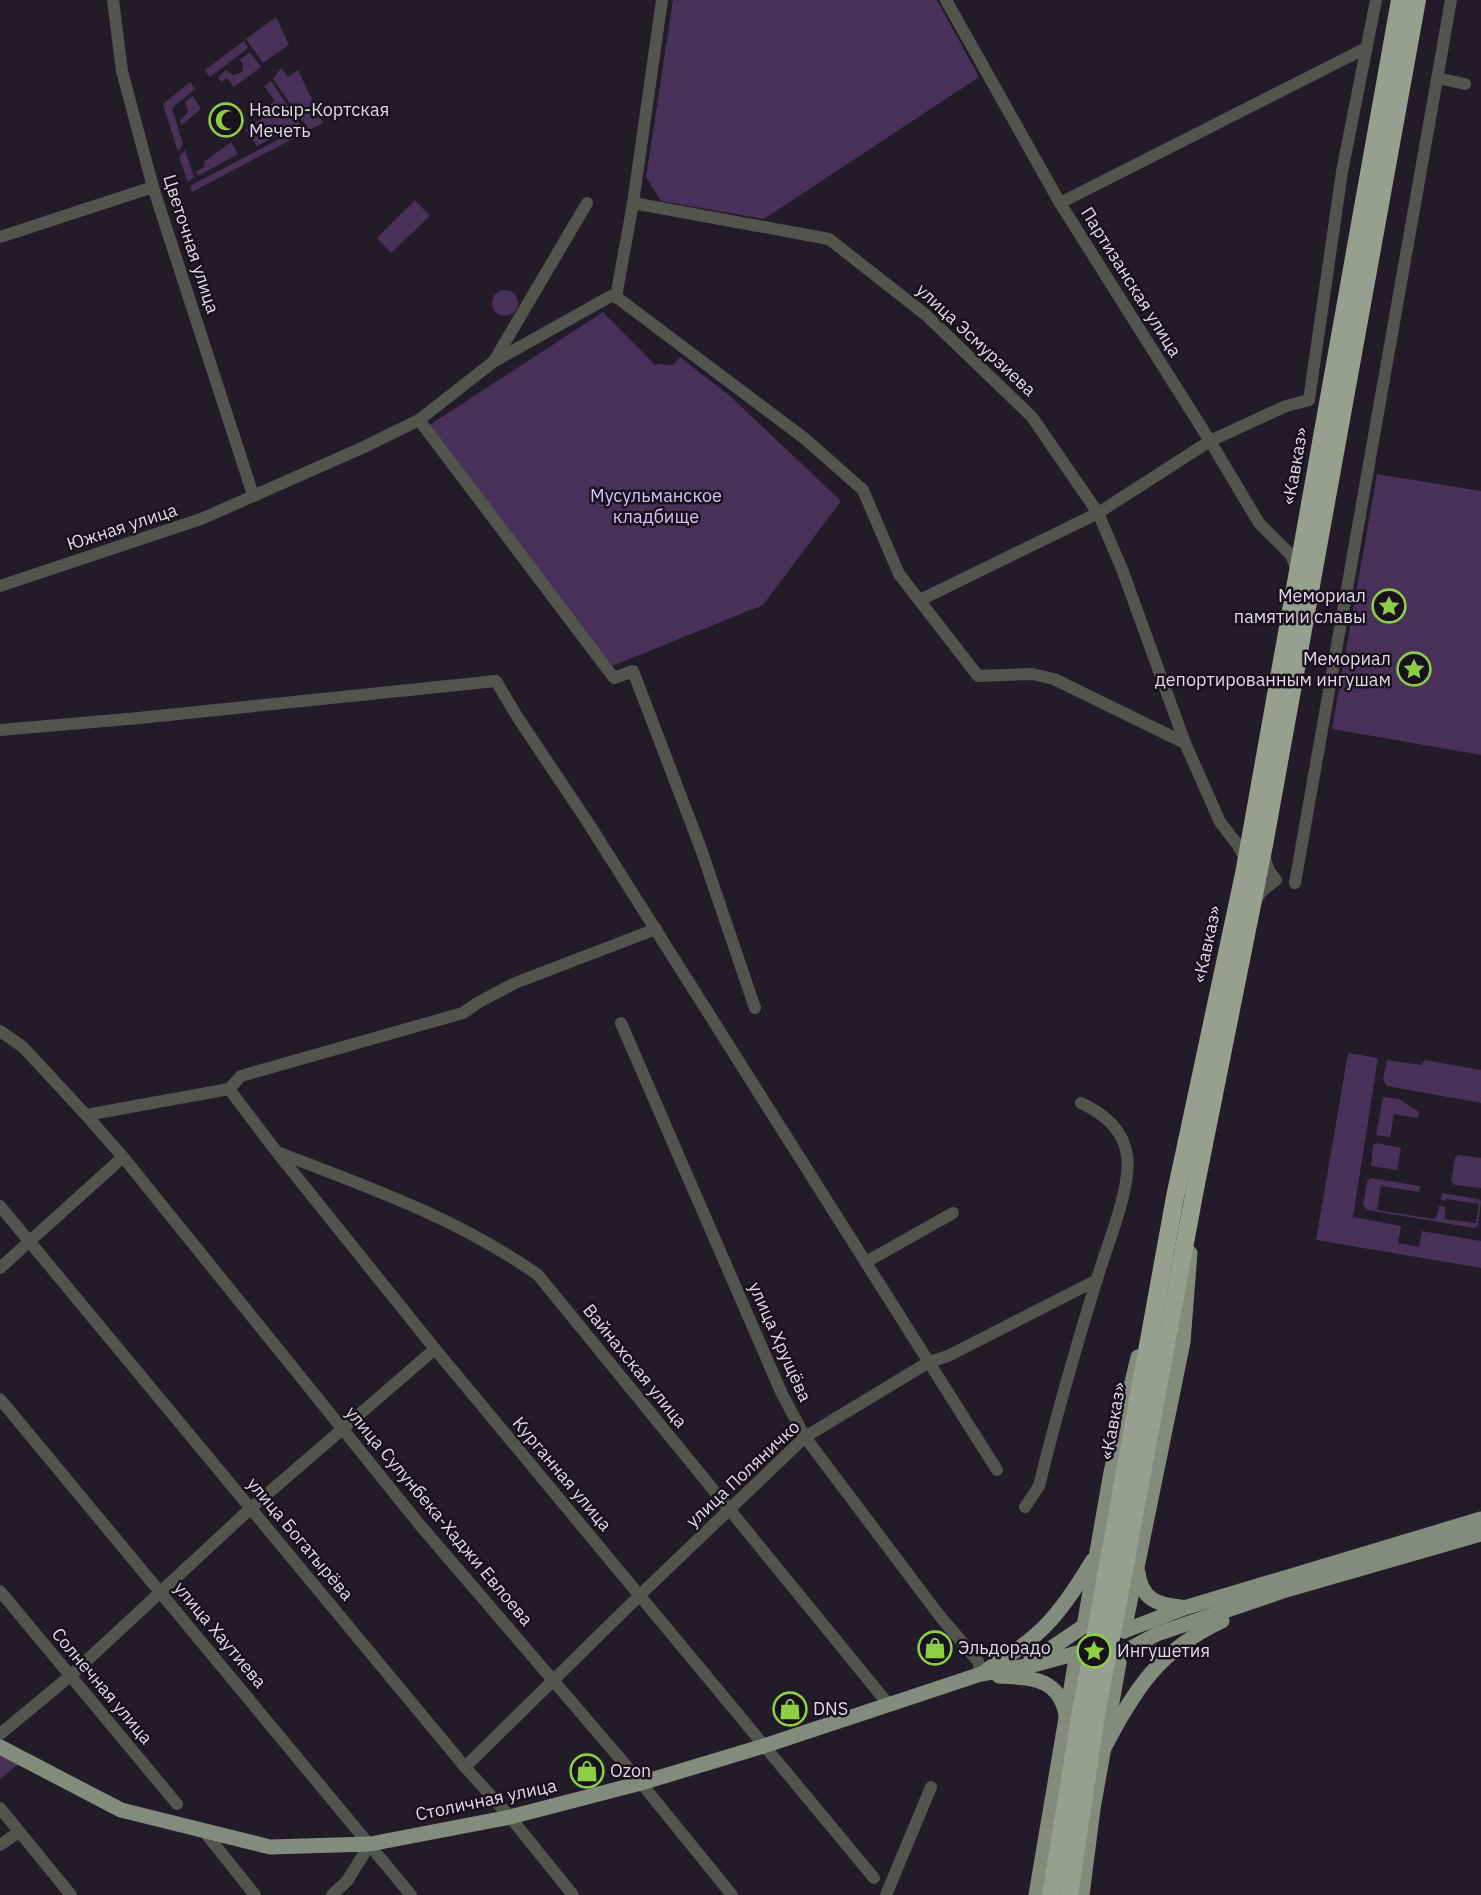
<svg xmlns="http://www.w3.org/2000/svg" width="1481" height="1895" font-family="'IBM Plex Sans',sans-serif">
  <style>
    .green { fill: #483058 }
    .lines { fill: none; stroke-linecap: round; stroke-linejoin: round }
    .minor { stroke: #51554e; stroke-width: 12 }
    .major { stroke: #838b7d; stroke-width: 15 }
    .highway { stroke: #97a08f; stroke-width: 18 }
    .highway-bridge { stroke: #97a08f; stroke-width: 18 }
    .labels { text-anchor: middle; stroke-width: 5; stroke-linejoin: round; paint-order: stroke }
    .poi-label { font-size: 18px; fill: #dfdae3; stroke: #19121e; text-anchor: start }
    .street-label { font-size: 18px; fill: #dfdae3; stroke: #19121e }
    .park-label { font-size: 18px; fill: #dfbef8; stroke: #19121e }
  </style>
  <rect width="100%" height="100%" fill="#221b28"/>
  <g class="green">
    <path d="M673 0H937L979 77 764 219 661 201 646 177Z"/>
    <path d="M276 17 289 45 263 63 246 39Z"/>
    <path d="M244 41 248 48 210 77 205 70Z"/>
    <path d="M250 52 261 67 234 87 227 78 221 82 218 77 226 70 233 75 242 72 243 65 240 60Z"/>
    <path d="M281 68 288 77 298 70 323 123 309 130 273 79Z"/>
    <path d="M271 81 300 124 257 146 246 130 270 112 267 107 275 101 264 86Z"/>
    <path d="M190 82 195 89 172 108 183 144 178 152 163 104Z"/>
    <path d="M193 96 201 109 182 125 180 120 186 115 188 110 185 102Z"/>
    <path d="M302 127 306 132 192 192 190 186Z"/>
    <path d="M231 142 238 154 198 176 196 172 204 167 205 161Z"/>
    <path d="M185 150 194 177 188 182 179 157Z"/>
    <path d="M415 200 430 216 391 253 377 238Z"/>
    <circle cx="505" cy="303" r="13"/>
    <path d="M603 312 656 366 658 364 673 365 680 357 730 396 841 501 763 605 612 666 428 426Z"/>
    <path d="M1377 474 1481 491V755L1332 729Z"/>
    <path d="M1348 1053 1378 1058 1353 1217 1401 1226 1398 1243 1419 1247 1422 1231 1481 1241V1268L1316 1240Z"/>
    <path d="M1387 1060 1421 1065 1425 1060 1481 1070V1103L1387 1086 1383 1080Z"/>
    <path d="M1383 1097 1399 1099 1419 1112 1418 1118 1394 1114 1390 1137 1376 1135Z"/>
    <path d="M1376 1143 1401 1148 1397 1170 1371 1166 1373 1145Z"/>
    <path d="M1458 1155 1481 1158V1188L1455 1185 1451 1181 1455 1158Z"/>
    <path d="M1371 1178 1420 1186 1419 1192 1381 1186 1377 1210 1434 1219 1437 1216 1439 1206 1445 1207V1219L1476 1223 1479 1204 1446 1199 1445 1201 1441 1200 1442 1193 1477 1199 1481 1201 1478 1226 1474 1228 1367 1210 1363 1205 1367 1181Z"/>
    <path d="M0 1747 24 1760 0 1779Z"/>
  </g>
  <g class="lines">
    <g class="minor">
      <path d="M113 0 122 71 153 187 253 495"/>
      <path d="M946 0 1060 203 1210 441 1259 523 1291 555 1297 570"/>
      <path d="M1437 78 1465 84"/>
      <path d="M633 203 829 239 926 315 1032 417 1098 513 1122 569 1185 743 1220 822 1237 844 1246 860"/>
      <path d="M1060 203 1366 48"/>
      <path d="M0 237 153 187"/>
      <path d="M616 297 633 203 662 0"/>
      <path d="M494 361 587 203"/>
      <path d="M419 420 614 678 633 671 701 849 755 1008"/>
      <path d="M0 586 201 519 364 447 419 420 493 362 611 296 619 299 804 438 863 490 899 574 978 676 1032 674 1054 679 1185 743"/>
      <path d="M920 600 1098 513 1210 441 1286 406 1309 400 1342 172 1376 0"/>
      <path d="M0 730 139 718 496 681 518 718 587 821 997 1470"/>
      <path d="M1295 883 1451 0"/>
      <path d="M1256 900 1262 891 1276 880 1269 871 1264 855"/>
      <path d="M656 929 515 983 479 1002 463 1013 241 1076 229 1089 86 1115 123 1157 420 1525 641 1783 732 1895"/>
      <path d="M621 1023 782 1394 805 1437 939 1615 978 1661 981 1674"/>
      <path d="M0 1031 23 1047 86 1115"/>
      <path d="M229 1089 276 1151 435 1349 874 1878"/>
      <path d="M277 1152C366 1186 459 1219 538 1275L889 1705"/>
      <path d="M0 1206 465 1767 510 1817 573 1895"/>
      <path d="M866 1262 953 1213"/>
      <path d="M0 1268 123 1157"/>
      <path d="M0 1399 411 1895"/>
      <path d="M1025 1507 1039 1486C1056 1417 1076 1347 1097 1279 1106 1247 1132 1187 1127 1156 1124 1130 1103 1113 1081 1103"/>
      <path d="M0 1591 177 1804"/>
      <path d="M0 1734 69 1677 251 1508 435 1349"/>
      <path d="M465 1767 640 1595 805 1437 929 1362 948 1356 1097 1280"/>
      <path d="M0 1808 71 1895"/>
      <path d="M203 1830 255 1895"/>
      <path d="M0 1845 19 1832"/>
      <path d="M332 1895 347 1881 370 1844"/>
      <path d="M886 1895 931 1787"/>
    </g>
    <g class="major">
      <path d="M1138 1572C1141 1599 1157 1605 1181 1607"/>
      <path d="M1124 1631 1183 1342 1190 1253"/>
      <path d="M1124 1631 1184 1608 1481 1519"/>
      <path d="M1127 1650 1157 1634 1286 1590 1481 1534"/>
      <path d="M1031 1658 1044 1653 1084 1626 1111 1472 1138 1357"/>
      <path d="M988 1669C1010 1655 1033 1640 1050 1621 1067 1602 1080 1581 1093 1560"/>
      <path d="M999 1676C1030 1678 1059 1677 1066 1715"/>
      <path d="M0 1747 121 1810 270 1847 370 1844 510 1817 641 1783 764 1746 981 1674 1037 1664 1077 1653 1036 1895"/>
      <path d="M1103 1750C1134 1690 1159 1650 1222 1621"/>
      <path d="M1082 1895 1093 1809 1119 1663"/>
    </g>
    <g class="highway">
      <path d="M1102 1599 1175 1197 1244 874 1400 0"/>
      <path d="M1118 1602 1195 1189 1264 845 1417 0"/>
      <path d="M1051 1895 1082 1706"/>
      <path d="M1069 1895 1097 1709"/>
    </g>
    <g class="highway-bridge">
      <path d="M1082 1706 1102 1599"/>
      <path d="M1097 1709 1118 1602"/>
    </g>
  </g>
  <defs>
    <symbol id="mosque-ring" viewBox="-11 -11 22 22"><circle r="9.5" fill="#19121e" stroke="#8cce45" stroke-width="1.5"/><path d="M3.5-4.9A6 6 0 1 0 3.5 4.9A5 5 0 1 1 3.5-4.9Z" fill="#8cce45"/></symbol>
    <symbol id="sight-ring" viewBox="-11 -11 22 22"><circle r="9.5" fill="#19121e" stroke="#8cce45" stroke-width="1.5"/><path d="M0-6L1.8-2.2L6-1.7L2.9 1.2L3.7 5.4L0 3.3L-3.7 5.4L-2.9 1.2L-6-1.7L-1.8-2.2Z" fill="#8cce45"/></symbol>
    <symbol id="shop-ring" viewBox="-11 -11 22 22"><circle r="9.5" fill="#19121e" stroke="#8cce45" stroke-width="1.5"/><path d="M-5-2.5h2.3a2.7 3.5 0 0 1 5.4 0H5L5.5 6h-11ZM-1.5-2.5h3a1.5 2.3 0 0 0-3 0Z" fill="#8cce45"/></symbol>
  </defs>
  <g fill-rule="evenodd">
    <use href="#mosque-ring" x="207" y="101" width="38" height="38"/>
    <use href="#sight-ring" x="1370" y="587" width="38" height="38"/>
    <use href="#sight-ring" x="1395" y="650" width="38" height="38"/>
    <use href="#shop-ring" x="916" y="1629" width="38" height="38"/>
    <use href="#sight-ring" x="1075" y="1632" width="38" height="38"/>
    <use href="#shop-ring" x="771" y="1690" width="38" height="38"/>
    <use href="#shop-ring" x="568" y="1752" width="38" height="38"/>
  </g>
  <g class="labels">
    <g class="poi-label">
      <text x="249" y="116">Насыр-Кортская<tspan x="249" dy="21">Мечеть</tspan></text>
      <text x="1366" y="602" text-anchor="end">Мемориал<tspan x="1366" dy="21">памяти и славы</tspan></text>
      <text x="1391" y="665" text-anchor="end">Мемориал<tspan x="1391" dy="21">депортированным ингушам</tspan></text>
      <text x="958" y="1654">Эльдорадо</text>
      <text x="1117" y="1657">Ингушетия</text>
      <text x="813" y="1715">DNS</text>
      <text x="610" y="1777">Ozon</text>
    </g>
    <g class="street-label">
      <text transform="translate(191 244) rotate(72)" y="6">Цветочная улица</text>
      <text transform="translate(1131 282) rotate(58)" y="6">Партизанская улица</text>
      <text transform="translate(976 340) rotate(43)" y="6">улица Эсмурзиева</text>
      <text transform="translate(1295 466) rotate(-80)" y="6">«Кавказ»</text>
      <text transform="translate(122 527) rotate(-18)" y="6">Южная улица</text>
      <text transform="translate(1207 944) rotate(-78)" y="6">«Кавказ»</text>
      <text transform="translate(780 1342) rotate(66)" y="6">улица Хрущёва</text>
      <text transform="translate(635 1366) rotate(51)" y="6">Вайнахская улица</text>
      <text transform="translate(1113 1421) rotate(-80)" y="6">«Кавказ»</text>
      <text transform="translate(562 1474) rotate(50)" y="6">Курганная улица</text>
      <text transform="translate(743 1474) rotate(-43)" y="6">улица Поляничко</text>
      <text transform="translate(439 1516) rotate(50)" y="6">улица Сулунбека-Хаджи Евлоева</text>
      <text transform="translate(300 1539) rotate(50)" y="6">улица Богатырёва</text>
      <text transform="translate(220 1635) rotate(50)" y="6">улица Хаутиева</text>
      <text transform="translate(102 1686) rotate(50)" y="6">Солнечная улица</text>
      <text transform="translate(486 1800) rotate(-12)" y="6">Столичная улица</text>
    </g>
    <g class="park-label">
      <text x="656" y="502">Мусульманское<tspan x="656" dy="21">кладбище</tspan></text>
    </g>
  </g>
</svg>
